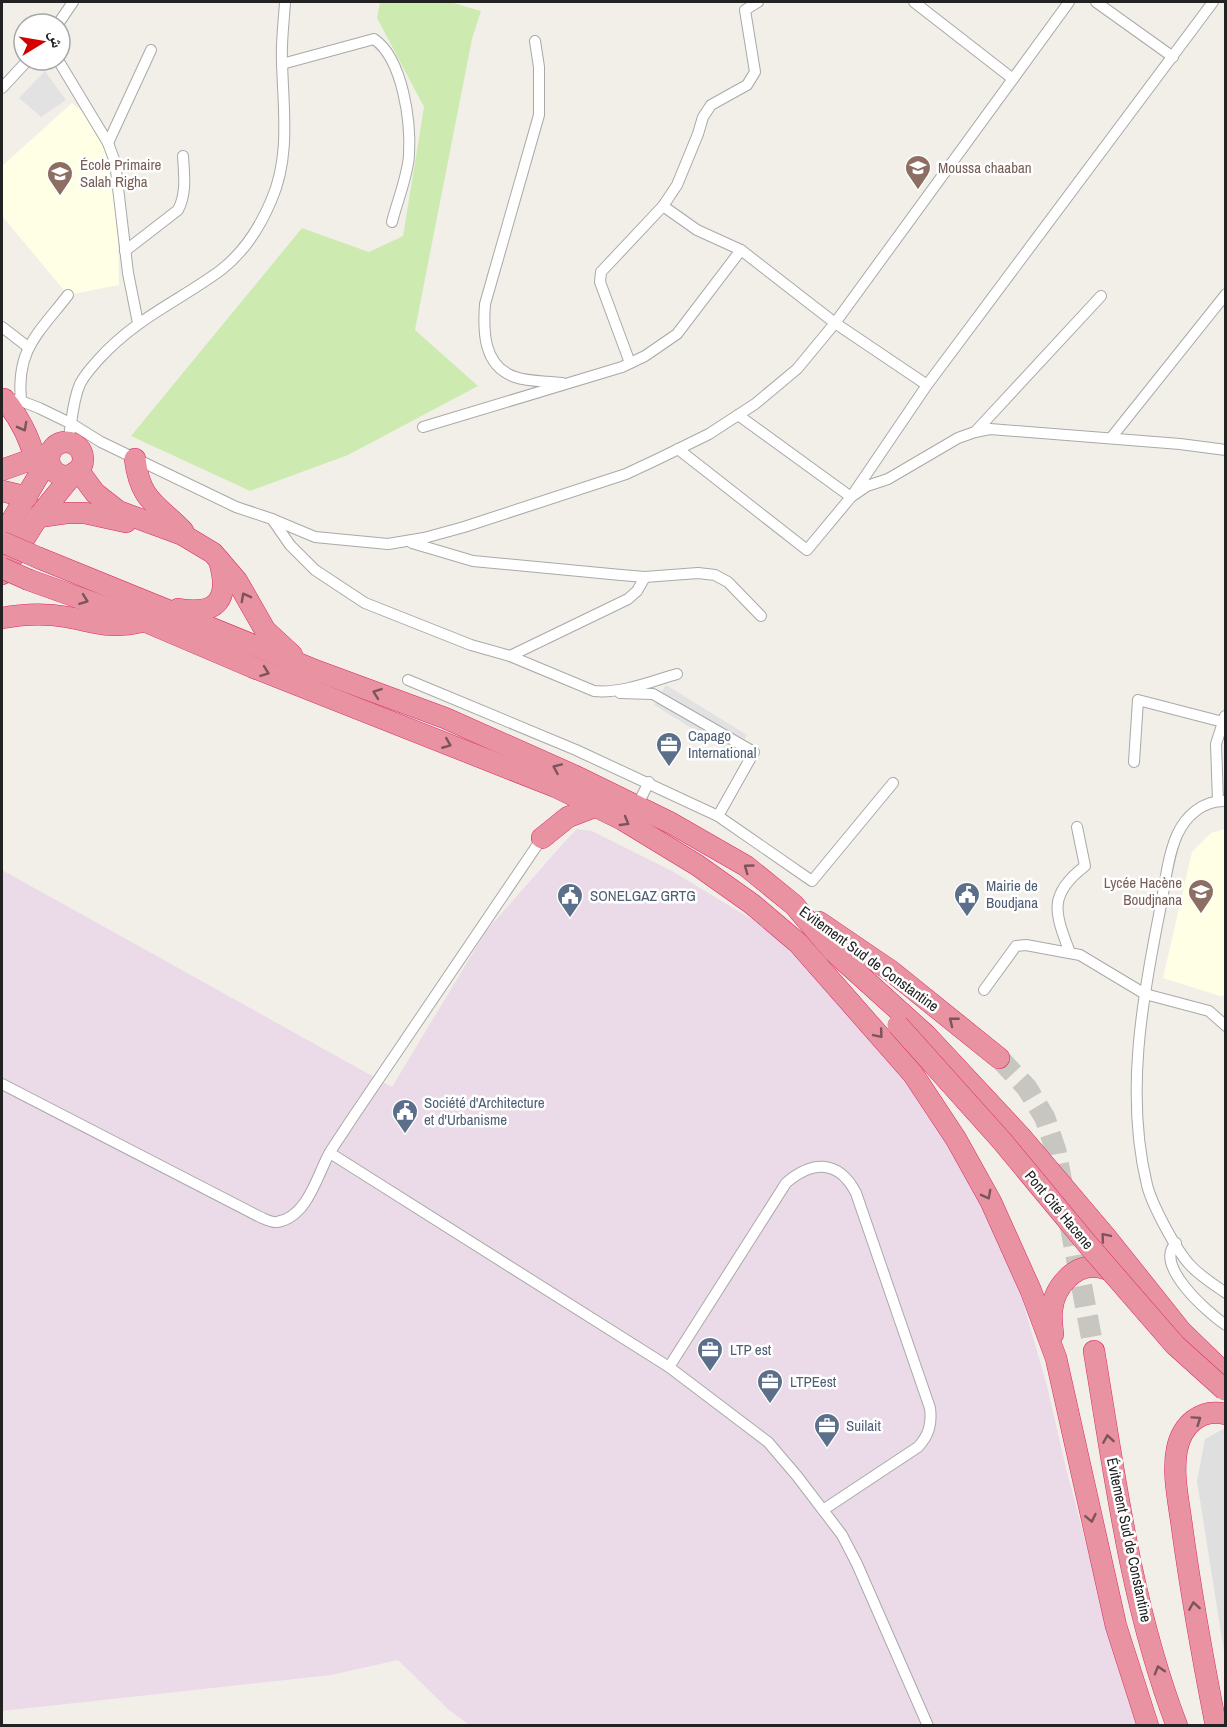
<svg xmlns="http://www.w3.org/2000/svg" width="1227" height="1727" font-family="'Archivo Narrow','Noto Naskh Arabic',sans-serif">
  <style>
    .residential { fill: #e0dfdf }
    .industrial { fill: #ebdbe8 }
    .education { fill: #ffffe5 }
    .grass { fill: #cdebb0 }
    .parking { fill: #e2e2e2 }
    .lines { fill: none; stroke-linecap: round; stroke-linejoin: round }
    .highway-tunnel { stroke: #c8c6c1; stroke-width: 21; stroke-dasharray: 21 10; stroke-linecap: butt }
    .street-casing { stroke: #a9a9a9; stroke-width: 12 }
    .highway-casing { stroke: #dc2a67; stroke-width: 22 }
    .street { stroke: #fff; stroke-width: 10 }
    .highway { stroke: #e892a2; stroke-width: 21 }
    .highway-bridge-casing { stroke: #dc2a67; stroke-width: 22; stroke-linecap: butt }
    .highway-bridge { stroke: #e892a2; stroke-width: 21 }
    .oneway { stroke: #7b545c }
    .labels { text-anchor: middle; stroke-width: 5; stroke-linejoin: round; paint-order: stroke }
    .education-label { font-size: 15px; fill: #785e54; stroke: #fff; text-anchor: start }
    .service-label { font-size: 15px; fill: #4e5e75; stroke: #fff; text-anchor: start }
    .street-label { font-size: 15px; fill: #222; stroke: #fff }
  </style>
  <rect width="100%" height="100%" fill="#f2efe9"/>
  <path class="residential" d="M1225 1428H1226L1225 1658 1197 1481 1205 1439Z"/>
  <path class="industrial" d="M577 829 592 831 672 871 763 926 826 982 901 1075 949 1146 987 1214 1023 1302 1047 1386 1066 1468 1126 1694 1137 1725H469L448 1709 398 1660 331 1675 2 1711V870L392 1087 486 931 568 838Z"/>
  <g class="education">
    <path d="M72 103 96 123 117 179 119 285 68 295 2 216V166Z"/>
    <path d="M1225 829 1226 995 1220 996 1163 978 1192 852 1211 833Z"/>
  </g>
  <path class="grass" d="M380 2H450L481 11 472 39 415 330 478 386 348 455 250 491 131 436 302 228 369 252 403 236 424 107 377 18Z"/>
  <g class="parking">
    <path d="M45 71 66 100 41 117 19 98Z"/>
    <path d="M666 685 747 735 735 755 654 705Z"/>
  </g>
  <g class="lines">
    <path class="highway-tunnel" d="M999 1058 1027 1088 1045 1118 1056 1151 1094 1351"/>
    <defs>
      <g id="street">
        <path d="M914 2 1013 79"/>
        <path d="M1096 2 1173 57"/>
        <path d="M58 24 73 2"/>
        <path d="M535 41 539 67V115L485 304C483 331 483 366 515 377 529 382 547 381 562 383"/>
        <path d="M58 60 108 143 115 162 128 273 138 323"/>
        <path d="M282 64 374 39C403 59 411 122 409 155 408 175 397 202 392 222"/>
        <path d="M2 88 28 60"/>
        <path d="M108 143 151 50"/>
        <path d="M663 206 697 230 741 250"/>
        <path d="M125 251 178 210C187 193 184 174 183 156"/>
        <path d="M2 327 28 347"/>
        <path d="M630 363 600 282 601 272 663 206 677 185 698 134 703 117 711 105 747 85 755 72 745 10 758 2"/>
        <path d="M7 399 21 401 39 408 72 424 101 442 236 507 272 519 315 537 388 544 424 538 464 527 626 474 658 459 709 434 755 404 797 369 835 323 1069 2"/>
        <path d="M21 401C16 349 38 334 68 295"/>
        <path d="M738 415 851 497 867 486 888 479 958 438 975 432 990 429 1180 444 1226 450"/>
        <path d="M423 427 622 367 645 356 677 334 741 250 835 323 927 385"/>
        <path d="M975 432 1101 296"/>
        <path d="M1111 438 1226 294"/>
        <path d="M68 442C72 423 72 402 80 384 85 374 92 367 99 359 136 318 179 301 221 270 244 252 260 227 271 201 291 156 283 108 282 61 281 41 284 21 285 2"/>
        <path d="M678 449 807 550 851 497 927 385 1213 2"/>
        <path d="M272 519 290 545 315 570 365 603 471 645 510 656 594 691C621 694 652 681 677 674"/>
        <path d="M412 543 473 561 621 575 645 577 698 573 715 575 728 582 761 616"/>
        <path d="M510 656 628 599 637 591 645 577"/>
        <path d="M408 680 576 750 718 816 812 881 893 783"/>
        <path d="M620 693 653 694 754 752 718 816"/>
        <path d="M1134 762 1138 700 1223 722"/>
        <path d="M1218 801 1216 744 1225 716"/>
        <path d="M1226 801C1204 800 1186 815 1177 835 1167 858 1165 886 1160 910 1142 1000 1125 1095 1147 1185 1152 1205 1176 1250 1190 1265 1200 1276 1213 1284 1226 1293"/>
        <path d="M637 806 649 782"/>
        <path d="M1070 953C1055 913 1047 895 1085 866L1077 827"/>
        <path d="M984 990 1016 946 1026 945 1080 955 1145 994 1209 1011 1226 1026"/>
        <path d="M2 1084 260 1217C265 1219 272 1223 277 1222 308 1217 317 1175 330 1152 337 1141 344 1131 351 1120L542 838"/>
        <path d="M330 1153 669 1367 768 1442 797 1476 842 1535 857 1564 928 1726"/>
        <path d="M1176 1243C1153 1265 1208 1313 1226 1325"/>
        <path d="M669 1367 786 1183C813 1160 839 1160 856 1193L930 1408C932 1424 929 1435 918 1447L823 1510"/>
      </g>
      <g id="highway">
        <path d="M4 399C19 417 29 436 35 459"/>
        <circle cx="66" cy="459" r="17"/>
        <path d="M135 459C140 501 157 504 183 531"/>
        <path d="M2 470 47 454"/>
        <path d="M78 470 95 493 118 511 183 535 213 553 237 581 265 630 292 655"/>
        <path d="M2 491 27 497"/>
        <path d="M38 517 66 513H85L126 522"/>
        <path d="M2 537 49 458"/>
        <path d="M39 558 312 669 445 718 573 775 671 823 746 866 794 905 833 951 926 1035 1022 1138 1106 1237 1181 1331 1226 1375"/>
        <path d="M2 574 38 517 74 473"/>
        <path d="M29 580 144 621 252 667 556 787 623 820 697 865 752 904 798 943 913 1074 956 1139 991 1202 1031 1291 1056 1358 1116 1626 1148 1726"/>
        <path d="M178 609C219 616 230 598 219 560"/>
        <path d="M2 618C23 614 45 613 67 617 96 622 109 629 140 622"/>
        <path d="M542 838 568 817 597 806"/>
        <path d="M819 922 891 971 999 1058"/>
        <path d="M1053 1334C1052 1326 1051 1317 1052 1310 1054 1288 1073 1265 1096 1267 1103 1267 1111 1271 1119 1274"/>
        <path d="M1094 1351C1115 1477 1131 1606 1177 1726"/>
        <path d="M1216 1726C1203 1660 1191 1593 1182 1527 1179 1503 1172 1474 1177 1449 1182 1425 1200 1408 1226 1414"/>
      </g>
    </defs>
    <use href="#street" class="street-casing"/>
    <use href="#highway" class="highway-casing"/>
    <use href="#street" class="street"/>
    <use href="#highway" class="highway"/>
    <defs>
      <g id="highway-bridge">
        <path d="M2 542 39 558"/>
        <path d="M2 568 29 580"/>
        <path d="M898 1025 1002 1141 1089 1246 1175 1345 1225 1390"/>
      </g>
    </defs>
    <use href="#highway-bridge" class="highway-bridge-casing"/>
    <use href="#highway-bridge" class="highway-bridge"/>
  </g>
  <defs><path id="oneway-chevron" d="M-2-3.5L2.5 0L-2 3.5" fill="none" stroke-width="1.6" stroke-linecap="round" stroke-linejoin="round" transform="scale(1.5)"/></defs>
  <g class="oneway">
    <use href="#oneway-chevron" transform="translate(23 427) rotate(62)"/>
    <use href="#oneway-chevron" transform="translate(245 597) rotate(-118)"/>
    <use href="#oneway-chevron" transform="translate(84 600) rotate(20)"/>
    <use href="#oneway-chevron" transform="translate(265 672) rotate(20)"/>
    <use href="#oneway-chevron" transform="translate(377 693) rotate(-160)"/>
    <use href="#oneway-chevron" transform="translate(447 744) rotate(22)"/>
    <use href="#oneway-chevron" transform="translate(557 768) rotate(-156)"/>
    <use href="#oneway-chevron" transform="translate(625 822) rotate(30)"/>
    <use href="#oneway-chevron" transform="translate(748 868) rotate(-144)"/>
    <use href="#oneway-chevron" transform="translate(953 1021) rotate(-141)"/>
    <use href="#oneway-chevron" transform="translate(879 1034) rotate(50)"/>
    <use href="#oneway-chevron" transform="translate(987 1195) rotate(62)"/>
    <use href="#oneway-chevron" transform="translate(1105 1237) rotate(-130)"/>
    <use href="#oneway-chevron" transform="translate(1197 1420) rotate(-35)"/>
    <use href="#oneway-chevron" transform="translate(1108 1439) rotate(-99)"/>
    <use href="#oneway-chevron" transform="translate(1091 1518) rotate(78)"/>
    <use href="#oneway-chevron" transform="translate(1194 1606) rotate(-99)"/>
    <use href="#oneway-chevron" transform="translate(1159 1670) rotate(-107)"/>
  </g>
  <defs>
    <symbol id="school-pin" viewBox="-11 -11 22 30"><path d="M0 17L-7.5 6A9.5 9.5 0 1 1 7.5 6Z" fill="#8d6e63" stroke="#fff"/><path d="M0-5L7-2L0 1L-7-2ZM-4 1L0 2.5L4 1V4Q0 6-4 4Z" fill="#fff"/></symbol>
    <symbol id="office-pin" viewBox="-11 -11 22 30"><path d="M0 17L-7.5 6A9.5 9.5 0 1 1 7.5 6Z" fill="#5c6f8a" stroke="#fff"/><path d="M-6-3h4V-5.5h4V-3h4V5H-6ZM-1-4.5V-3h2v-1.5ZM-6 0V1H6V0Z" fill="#fff"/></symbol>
    <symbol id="civic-pin" viewBox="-11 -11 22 30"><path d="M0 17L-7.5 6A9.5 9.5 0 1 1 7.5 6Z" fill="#5c6f8a" stroke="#fff"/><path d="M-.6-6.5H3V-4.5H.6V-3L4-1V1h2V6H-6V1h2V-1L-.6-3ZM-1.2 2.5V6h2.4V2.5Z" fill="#fff"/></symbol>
  </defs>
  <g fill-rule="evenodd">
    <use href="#school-pin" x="903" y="153" width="30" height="40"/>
    <use href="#school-pin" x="45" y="159" width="30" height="40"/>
    <use href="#office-pin" x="654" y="730" width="30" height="40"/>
    <use href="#school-pin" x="1186" y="877" width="30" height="40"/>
    <use href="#civic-pin" x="952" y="880" width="30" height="40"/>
    <use href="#civic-pin" x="555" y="881" width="30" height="40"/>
    <use href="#civic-pin" x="390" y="1097" width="30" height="40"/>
    <use href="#office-pin" x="695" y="1335" width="30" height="40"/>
    <use href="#office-pin" x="755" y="1367" width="30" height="40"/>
    <use href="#office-pin" x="812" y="1411" width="30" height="40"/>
  </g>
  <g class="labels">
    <g class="education-label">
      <text x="80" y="170">École Primaire<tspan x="80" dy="17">Salah Righa</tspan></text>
      <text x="938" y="173">Moussa chaaban</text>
      <text x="1182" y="888" text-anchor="end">Lycée Hacène<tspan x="1182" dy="17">Boudjnana</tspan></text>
    </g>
    <g class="service-label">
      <text x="688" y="741">Capago<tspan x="688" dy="17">International</tspan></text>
      <text x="986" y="891">Mairie de<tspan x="986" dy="17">Boudjana</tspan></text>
      <text x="590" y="901">SONELGAZ GRTG</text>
      <text x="424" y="1108">Société d'Architecture<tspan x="424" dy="17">et d'Urbanisme</tspan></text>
      <text x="730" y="1355">LTP est</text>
      <text x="790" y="1387">LTPEest</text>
      <text x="846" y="1431">Suilait</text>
    </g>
    <g class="street-label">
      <text transform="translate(869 959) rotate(36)" y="5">Evitement Sud de Constantine</text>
      <text transform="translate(1059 1210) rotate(50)" y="5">Pont Cité Hacene</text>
      <text transform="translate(1129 1540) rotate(78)" y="5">Évitement Sud de Constantine</text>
    </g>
  </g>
  <rect width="1227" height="1727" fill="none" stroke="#222222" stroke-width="6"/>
  <g transform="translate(42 42) rotate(79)"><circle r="28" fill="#ffffff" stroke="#a7a7a7" stroke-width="1.5"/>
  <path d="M0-4.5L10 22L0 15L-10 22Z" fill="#d40000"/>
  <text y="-9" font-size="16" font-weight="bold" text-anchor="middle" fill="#222222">ش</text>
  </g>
</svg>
